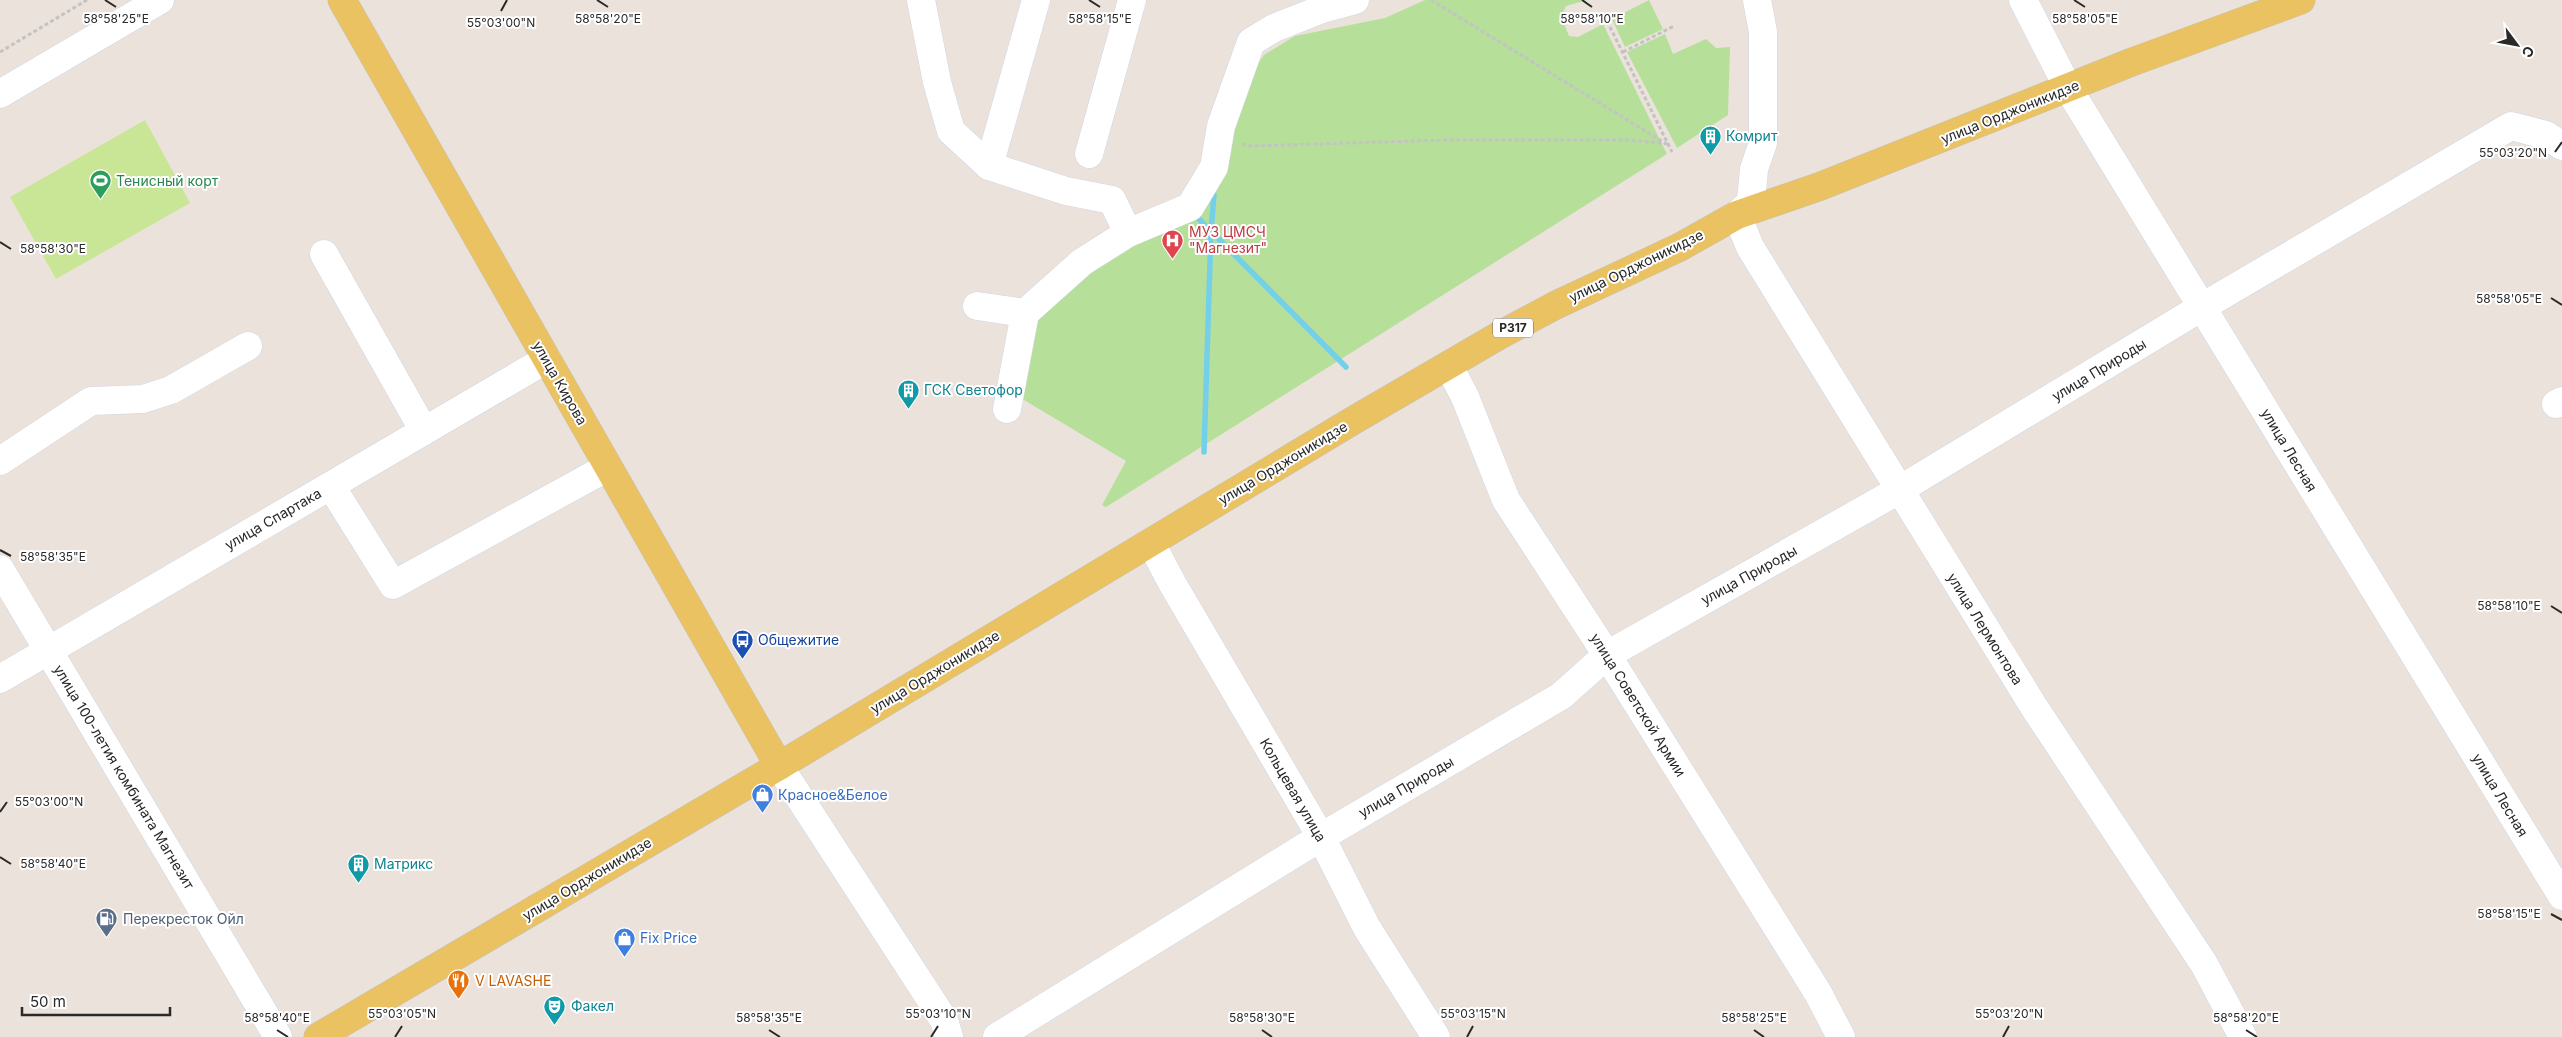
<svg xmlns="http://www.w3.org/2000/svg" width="2562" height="1037" font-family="Inter,sans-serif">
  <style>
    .green { fill: #b6df9a }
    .pitch { fill: #c9e696 }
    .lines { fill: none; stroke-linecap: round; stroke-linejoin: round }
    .stream { stroke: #73d0e8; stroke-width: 5.5 }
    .minor-casing { stroke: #d1d5e1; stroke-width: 29 }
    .major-casing { stroke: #c3c3c3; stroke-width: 29 }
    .path { stroke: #c3c3c3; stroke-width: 3; stroke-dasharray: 4 2.5; stroke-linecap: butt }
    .minor { stroke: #fff; stroke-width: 28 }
    .major { stroke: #eac262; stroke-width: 28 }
    .ticks { fill: none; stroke: #292929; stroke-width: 2 }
    .labels { text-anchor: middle; stroke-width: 4; stroke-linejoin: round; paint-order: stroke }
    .shield { fill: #fff; stroke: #696969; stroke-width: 1 }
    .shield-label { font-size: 12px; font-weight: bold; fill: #292929 }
    .street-label { font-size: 14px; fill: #292929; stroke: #fff }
    .culture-label { font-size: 14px; fill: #0d838f; stroke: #fff; text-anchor: start }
    .leisure-label { font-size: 14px; fill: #27864d; stroke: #fff; text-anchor: start }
    .health-label { font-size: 14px; fill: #be3a42; stroke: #fff; text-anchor: start }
    .transit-label { font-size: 14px; fill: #164399; stroke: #fff; text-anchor: start }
    .shop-label { font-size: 14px; fill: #366cbe; stroke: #fff; text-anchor: start }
    .service-label { font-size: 14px; fill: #4e5e75; stroke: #fff; text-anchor: start }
    .food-label { font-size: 14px; fill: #c56008; stroke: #fff; text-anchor: start }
    .ticks-label { font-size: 12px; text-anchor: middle; fill: #292929; stroke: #fff; stroke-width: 4; stroke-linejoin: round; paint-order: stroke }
  </style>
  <rect width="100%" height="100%" fill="#ebe3db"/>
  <g class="green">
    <path d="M1425 0H1587L1566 6 1561 16 1569 36 1578 37 1603 24 1667 154 1106 507 1102 505 1126 461 1019 397 1029 324 1090 265 1197 217 1215 195 1247 80 1264 55 1295 36 1385 18Z"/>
    <path d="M1649 0 1663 29 1625 47 1612 19Z"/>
    <path d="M1665 34 1673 54 1706 39 1716 48 1730 47 1728 115 1677 148 1627 52Z"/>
  </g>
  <path class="pitch" d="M145 120 190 203 56 279 10 197Z"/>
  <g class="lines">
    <g class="stream">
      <path d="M1197 217 1346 367"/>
      <path d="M1204 452 1211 231 1214 195"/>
    </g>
    <defs>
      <g id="minor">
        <path d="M921 0 937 82 951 131 989 166 1066 191 1112 200 1128 233 1190 207 1214 167 1221 126 1251 42 1274 28 1322 9 1355 0"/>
        <path d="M1757 0 1763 32V143L1754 169 1751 202 1737 215 1750 247 2034 707 2204 964 2243 1037"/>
        <path d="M2023 0 2068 88 2562 896"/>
        <path d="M0 94 160 0"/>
        <path d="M1089 154 1132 0"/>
        <path d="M989 166 1036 0"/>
        <path d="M324 254 424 431"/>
        <path d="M977 306 1025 313"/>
        <path d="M1449 366 1465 397 1506 500 1607 655 1818 993 1841 1037"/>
        <path d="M2556 404 2562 401"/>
        <path d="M1007 409 1025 313 1082 262 1128 233"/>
        <path d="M0 461 91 401 143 399 171 390 248 346"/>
        <path d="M331 486 393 585 608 467"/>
        <path d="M1151 543 1172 583 1321 837 1367 928 1436 1037"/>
        <path d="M0 569 278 1037"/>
        <path d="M0 679 547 359"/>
        <path d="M779 766 944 1020 949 1037"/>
        <path d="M997 1037 1321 837 1561 696 1607 655 1899 490 2202 307 2511 126 2546 135 2562 146"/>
      </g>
      <g id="major">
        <path d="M342 0 779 766"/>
        <path d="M318 1037 779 766 1354 420 1500 335 1556 305 1680 247 1737 215 1821 186 2132 62 2301 0"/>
      </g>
    </defs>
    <use href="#minor" class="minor-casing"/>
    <use href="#major" class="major-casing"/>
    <g class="path">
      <path d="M1431 0 1665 143"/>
      <path d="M1607 21 1672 152"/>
      <path d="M0 52 87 0"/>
      <path d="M1623 52 1674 26"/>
      <path d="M1242 144 1250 146 1447 140H1631L1668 144"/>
    </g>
    <use href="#minor" class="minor"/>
    <use href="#major" class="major"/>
  </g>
  <path class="ticks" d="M105 0 116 7M597 0 608 7M1089 0 1100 7M1582 0 1592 7M2074 0 2085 7M501 11 507 0M2555 152 2562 142M0 242 11 249M2551 298 2562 305M0 550 11 556M2551 606 2562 613M0 812 7 802M0 857 11 864M2551 914 2562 920M277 1030 288 1037M769 1030 780 1037M1262 1030 1272 1037M1754 1030 1764 1037M2246 1030 2257 1037M395 1037 402 1026M931 1037 938 1026M1467 1037 1473 1026M2003 1037 2009 1026"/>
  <defs>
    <symbol id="building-pin" viewBox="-11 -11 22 30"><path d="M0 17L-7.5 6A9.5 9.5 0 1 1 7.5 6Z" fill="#0f9aa8" stroke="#fff"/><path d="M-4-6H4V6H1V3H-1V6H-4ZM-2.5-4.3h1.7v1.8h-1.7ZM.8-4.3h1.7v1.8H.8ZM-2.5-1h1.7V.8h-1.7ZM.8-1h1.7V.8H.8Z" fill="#fff"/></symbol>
    <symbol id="stadium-pin" viewBox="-11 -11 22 30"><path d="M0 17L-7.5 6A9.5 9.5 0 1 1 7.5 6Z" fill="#2e9e5b" stroke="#fff"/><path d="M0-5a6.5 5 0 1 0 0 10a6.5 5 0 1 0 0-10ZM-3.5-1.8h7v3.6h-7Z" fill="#fff"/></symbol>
    <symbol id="hospital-pin" viewBox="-11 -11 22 30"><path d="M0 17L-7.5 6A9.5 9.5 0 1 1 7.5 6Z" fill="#e0444e" stroke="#fff"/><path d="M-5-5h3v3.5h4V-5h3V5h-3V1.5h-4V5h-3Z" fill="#fff"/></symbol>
    <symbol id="bus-pin" viewBox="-11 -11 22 30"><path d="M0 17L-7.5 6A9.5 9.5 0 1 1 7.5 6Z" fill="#1a4fb4" stroke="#fff"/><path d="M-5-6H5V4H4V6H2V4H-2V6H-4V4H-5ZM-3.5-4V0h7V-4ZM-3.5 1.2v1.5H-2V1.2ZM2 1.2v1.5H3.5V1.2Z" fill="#fff"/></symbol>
    <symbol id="shop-pin" viewBox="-11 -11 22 30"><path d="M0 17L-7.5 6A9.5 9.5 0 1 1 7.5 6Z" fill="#3f7fe0" stroke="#fff"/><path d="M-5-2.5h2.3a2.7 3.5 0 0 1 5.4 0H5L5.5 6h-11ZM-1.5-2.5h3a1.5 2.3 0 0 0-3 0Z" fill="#fff"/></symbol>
    <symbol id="fuel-pin" viewBox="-11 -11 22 30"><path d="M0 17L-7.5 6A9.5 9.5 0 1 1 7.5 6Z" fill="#5c6f8a" stroke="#fff"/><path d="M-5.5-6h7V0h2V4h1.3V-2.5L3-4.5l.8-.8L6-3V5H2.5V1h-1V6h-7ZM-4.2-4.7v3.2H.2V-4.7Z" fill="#fff"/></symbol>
    <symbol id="restaurant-pin" viewBox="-11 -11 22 30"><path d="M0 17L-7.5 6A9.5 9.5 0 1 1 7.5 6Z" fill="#e8710a" stroke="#fff"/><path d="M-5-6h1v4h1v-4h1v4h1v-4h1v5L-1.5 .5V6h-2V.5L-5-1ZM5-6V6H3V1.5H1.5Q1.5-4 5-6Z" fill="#fff"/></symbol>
    <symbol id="theatre-pin" viewBox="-11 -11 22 30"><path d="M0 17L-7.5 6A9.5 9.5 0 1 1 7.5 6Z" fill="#0f9aa8" stroke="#fff"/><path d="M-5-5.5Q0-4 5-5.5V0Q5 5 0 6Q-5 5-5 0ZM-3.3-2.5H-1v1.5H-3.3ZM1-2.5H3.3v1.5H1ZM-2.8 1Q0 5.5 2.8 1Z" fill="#fff"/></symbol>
  </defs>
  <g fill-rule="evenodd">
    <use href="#building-pin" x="1698" y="124" width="25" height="34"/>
    <use href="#stadium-pin" x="88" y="168" width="25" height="34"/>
    <use href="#hospital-pin" x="1160" y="228" width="25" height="34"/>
    <use href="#building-pin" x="896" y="378" width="25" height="34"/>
    <use href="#bus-pin" x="730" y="628" width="25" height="34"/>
    <use href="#shop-pin" x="750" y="782" width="25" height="34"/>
    <use href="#building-pin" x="346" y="852" width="25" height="34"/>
    <use href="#fuel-pin" x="94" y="906" width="25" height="34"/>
    <use href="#shop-pin" x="612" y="926" width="25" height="34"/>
    <use href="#restaurant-pin" x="446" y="968" width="25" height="34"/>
    <use href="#theatre-pin" x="542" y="994" width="25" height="34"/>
  </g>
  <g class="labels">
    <rect class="shield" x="1493" y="318.5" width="40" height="19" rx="4"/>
    <g class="shield-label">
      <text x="1513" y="332">Р317</text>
    </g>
    <g class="street-label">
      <text transform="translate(2010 112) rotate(-22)" y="5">улица Орджоникидзе</text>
      <text transform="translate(1636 266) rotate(-26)" y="5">улица Орджоникидзе</text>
      <text transform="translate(2099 370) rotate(-31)" y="5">улица Природы</text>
      <text transform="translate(560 383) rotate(60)" y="5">улица Кирова</text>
      <text transform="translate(2289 450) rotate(59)" y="5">улица Лесная</text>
      <text transform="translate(1283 463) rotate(-31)" y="5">улица Орджоникидзе</text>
      <text transform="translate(273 519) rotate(-30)" y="5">улица Спартака</text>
      <text transform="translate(1749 575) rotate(-29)" y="5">улица Природы</text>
      <text transform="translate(1985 629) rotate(58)" y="5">улица Лермонтова</text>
      <text transform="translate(935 672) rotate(-31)" y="5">улица Орджоникидзе</text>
      <text transform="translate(1638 705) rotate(58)" y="5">улица Советской Армии</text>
      <text transform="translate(124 777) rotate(59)" y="5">улица 100-летия комбината Магнезит</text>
      <text transform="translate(1406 787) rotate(-30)" y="5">улица Природы</text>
      <text transform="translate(1293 790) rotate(60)" y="5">Кольцевая улица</text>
      <text transform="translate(2500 795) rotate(59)" y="5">улица Лесная</text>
      <text transform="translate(587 879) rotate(-31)" y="5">улица Орджоникидзе</text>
    </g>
    <g class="culture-label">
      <text x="1726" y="141">Комрит</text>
      <text x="924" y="395">ГСК Светофор</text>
      <text x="374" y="869">Матрикс</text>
      <text x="571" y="1011">Факел</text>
    </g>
    <g class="leisure-label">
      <text x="116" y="186">Тенисный корт</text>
    </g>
    <g class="health-label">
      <text x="1189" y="237">МУЗ ЦМСЧ<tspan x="1189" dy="16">"Магнезит"</tspan></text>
    </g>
    <g class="transit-label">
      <text x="758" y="645">Общежитие</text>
    </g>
    <g class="shop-label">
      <text x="778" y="800">Красное&amp;Белое</text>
      <text x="640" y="943">Fix Price</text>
    </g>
    <g class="service-label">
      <text x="123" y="924">Перекресток Ойл</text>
    </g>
    <g class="food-label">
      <text x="475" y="986">V LAVASHE</text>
    </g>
  </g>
  <g class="ticks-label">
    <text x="116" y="23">58°58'25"E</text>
    <text x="608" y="23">58°58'20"E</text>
    <text x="1100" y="23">58°58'15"E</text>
    <text x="1592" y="23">58°58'10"E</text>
    <text x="2085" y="23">58°58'05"E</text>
    <text x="501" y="27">55°03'00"N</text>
    <text x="2513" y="157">55°03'20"N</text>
    <text x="53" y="253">58°58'30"E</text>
    <text x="2509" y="303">58°58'05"E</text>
    <text x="53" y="561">58°58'35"E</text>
    <text x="2509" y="610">58°58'10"E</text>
    <text x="49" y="806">55°03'00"N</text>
    <text x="53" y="868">58°58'40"E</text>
    <text x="2509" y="918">58°58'15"E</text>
    <text x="402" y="1018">55°03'05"N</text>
    <text x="938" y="1018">55°03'10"N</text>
    <text x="1473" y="1018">55°03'15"N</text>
    <text x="2009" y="1018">55°03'20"N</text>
    <text x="277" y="1022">58°58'40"E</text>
    <text x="769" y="1022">58°58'35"E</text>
    <text x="1262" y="1022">58°58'30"E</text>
    <text x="1754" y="1022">58°58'25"E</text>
    <text x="2246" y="1022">58°58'20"E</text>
  </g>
  <g transform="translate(2517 45) rotate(122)" stroke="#ffffff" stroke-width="4" paint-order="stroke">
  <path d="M0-4L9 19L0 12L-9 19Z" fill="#292929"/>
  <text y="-8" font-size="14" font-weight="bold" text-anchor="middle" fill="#292929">С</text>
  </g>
  <path d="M22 1007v8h148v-8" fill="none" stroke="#292929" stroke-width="2.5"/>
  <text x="30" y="1007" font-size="15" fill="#292929" stroke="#ffffff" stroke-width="4" paint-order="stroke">50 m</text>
</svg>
